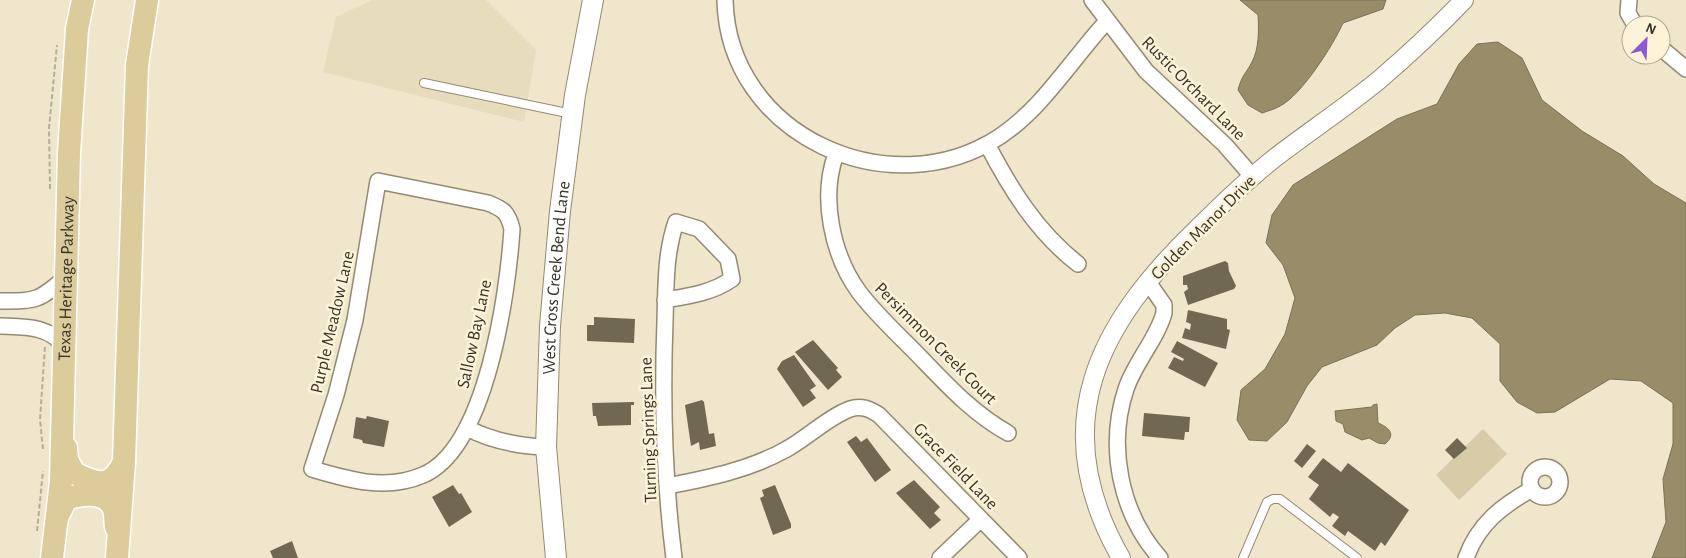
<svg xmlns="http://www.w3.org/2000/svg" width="1686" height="558" font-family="'Alegreya Sans',sans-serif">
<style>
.built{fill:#e7dcbb}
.green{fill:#d7cba8}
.water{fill:#988c69;stroke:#7b7256}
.building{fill:#706851}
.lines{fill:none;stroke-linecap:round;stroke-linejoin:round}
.service-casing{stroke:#938a73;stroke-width:10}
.minor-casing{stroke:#938a73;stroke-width:18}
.tertiary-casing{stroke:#938a73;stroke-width:20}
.secondary-casing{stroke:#938a73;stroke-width:22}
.primary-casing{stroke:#fff;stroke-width:25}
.path{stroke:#b6ae99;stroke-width:2;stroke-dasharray:5 2.5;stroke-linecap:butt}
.service{stroke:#fff;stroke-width:8}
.minor{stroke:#fff;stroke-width:15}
.tertiary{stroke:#fff;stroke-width:18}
.secondary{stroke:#fff;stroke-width:20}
.primary{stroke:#dccc9c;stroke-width:22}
.labels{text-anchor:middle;stroke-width:5;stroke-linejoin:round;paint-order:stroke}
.street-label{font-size:18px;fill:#37342a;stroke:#fdf3d9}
</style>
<rect width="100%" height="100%" fill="#efe6cc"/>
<path class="built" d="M 372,0 L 486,0 L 536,50 L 524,122 L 323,72 L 336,17 Z"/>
<path class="green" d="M 1483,429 L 1507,454 L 1459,500 L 1436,475 Z"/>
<path class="water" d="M 1240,0 L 1386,0 L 1383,9 L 1343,23 C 1334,44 1301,96 1280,106 C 1275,109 1268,111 1262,113 L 1248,105 L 1238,90 C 1242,75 1245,75 1252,62 C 1259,49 1259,30 1258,15 Z
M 1498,42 L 1522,58 L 1542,100 L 1582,131 L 1623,156 L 1654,184 L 1686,203 L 1686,558 L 1652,558 L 1666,522 L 1663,479 L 1673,444 L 1673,403 L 1641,381 L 1610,379 L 1555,412 L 1537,413 L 1517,402 L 1500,381 L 1500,344 L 1472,318 L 1445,313 L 1415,315 L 1395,328 L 1377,345 L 1322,367 L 1307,386 L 1287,422 L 1267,441 L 1249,440 L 1237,420 L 1241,390 L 1265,369 L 1285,334 L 1295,298 L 1283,265 L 1266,243 L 1272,215 L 1293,185 L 1397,119 L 1437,104 L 1459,64 L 1477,44 Z
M 1377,404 L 1378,423 C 1388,427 1397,434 1385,444 L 1378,443 L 1369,438 L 1362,440 L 1345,432 L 1343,424 L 1336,421 L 1335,411 L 1372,407 L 1373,405 Z"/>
<path class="building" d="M 1225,261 L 1228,263 L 1229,271 L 1236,286 L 1234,289 L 1188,305 L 1184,292 L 1188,289 L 1187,285 L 1183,285 L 1183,276 Z
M 1188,310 L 1227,319 L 1227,329 L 1230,330 L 1226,349 L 1182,338 L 1185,328 L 1190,330 L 1191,324 L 1186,322 Z
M 594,317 L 635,319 L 634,343 L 587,341 L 587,325 L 594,325 Z
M 813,340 L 838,368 L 836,370 L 842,377 L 828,390 L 795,352 Z
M 1177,341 L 1218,363 L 1205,387 L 1168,368 L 1174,357 L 1183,361 L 1184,359 L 1171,352 Z
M 794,355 L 816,386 L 810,390 L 816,398 L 803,407 L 777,369 L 782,361 Z
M 702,400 L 704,402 L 709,434 L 714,433 L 716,446 L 700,450 L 699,442 L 691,446 L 685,405 Z
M 634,402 L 634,405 L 631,405 L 631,425 L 598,426 L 596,416 L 593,416 L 592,403 Z
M 1144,413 L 1190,417 L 1189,432 L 1185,432 L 1184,440 L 1142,436 Z
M 367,416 L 389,421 L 384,447 L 363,443 L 362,440 L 353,438 L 356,417 L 366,419 Z
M 856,436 L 861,442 L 867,438 L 891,470 L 875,482 L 847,442 Z
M 1457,438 L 1467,448 L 1454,459 L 1445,450 Z
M 1307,444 L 1316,451 L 1302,468 L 1294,461 Z
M 1323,458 L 1341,472 L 1348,463 L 1409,510 L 1385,546 L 1381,542 L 1375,551 L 1348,531 L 1345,536 L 1332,526 L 1339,517 L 1333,513 L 1330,517 L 1309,499 L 1319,485 L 1308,477 Z
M 914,480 L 940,507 L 934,513 L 941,520 L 930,529 L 896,493 Z
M 453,485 L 459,494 L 461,493 L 472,512 L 449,527 L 432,497 Z
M 775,485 L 791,524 L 791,528 L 773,535 L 760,498 L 764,496 L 762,490 Z
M 292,541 L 298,558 L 273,558 L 270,551 Z"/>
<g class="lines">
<defs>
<path id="service" d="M 424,83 L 572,114
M 1243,558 L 1267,502 L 1273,499 L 1280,499 L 1357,558"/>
<path id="minor" d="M 725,0 C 728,136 890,208 999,137 C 1042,109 1072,59 1107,21
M 1092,0 L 1146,71 L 1225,145 L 1252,176
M 1629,0 L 1628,13 L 1635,25
M 1661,48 L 1686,69
M 987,144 C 1011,190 1037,232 1078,264
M 836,154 C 820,197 832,255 859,292 C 877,316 901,337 922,359 C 949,387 974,414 1008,433
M 378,181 L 488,203 C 503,209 508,212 512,229 C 508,291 487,448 423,475 C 386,491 349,480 312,469 L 336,395 L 355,320 Z
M 1148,282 L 1164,305 L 1164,313 C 1157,339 1135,362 1126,389 C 1107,446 1120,513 1160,558
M 665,300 C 689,296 712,293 732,279 L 728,259 L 699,229 L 676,222 C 665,254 666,288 665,321 C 662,400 664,479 674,558
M 0,301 C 37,301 39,301 67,276
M 0,326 C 24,327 50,325 65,348
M 467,428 C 492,441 518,446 546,447
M1530 482a15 15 0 1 1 30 0a15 15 0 1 1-30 0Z
M 668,486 C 708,478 749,470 785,450 C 806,439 828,417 850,409 C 861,405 870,409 879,415 L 1019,558
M 940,558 L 981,519
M 1466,558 C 1478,524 1502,506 1532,489"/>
<path id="tertiary" d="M 1121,558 C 1045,425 1097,325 1198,228 C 1223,203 1248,179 1276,157 C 1310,131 1346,107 1379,80 C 1408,55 1437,28 1464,0"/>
<g id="secondary">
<path id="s1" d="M 556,558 L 546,447 L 550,326 L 560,211 L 575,95 L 593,0"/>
</g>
<g id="primary">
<path d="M 66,448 L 67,460 L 74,473 C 98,485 111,489 124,462"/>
<path d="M 57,518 L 66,499 C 80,494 105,490 113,507 C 116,512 115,521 116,527"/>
<path id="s2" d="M 52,558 L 61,481 L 69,153 L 77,29 L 83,0"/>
<path d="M 117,558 L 124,462 L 137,65 L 147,0"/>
</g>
</defs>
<use href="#service" class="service-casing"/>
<use href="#minor" class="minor-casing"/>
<use href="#tertiary" class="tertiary-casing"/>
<use href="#secondary" class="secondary-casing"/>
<use href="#primary" class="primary-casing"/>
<path class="path" d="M 50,189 L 49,128 L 57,45
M 43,449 L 40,420 L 45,346
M 37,531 L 43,471"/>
<use href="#service" class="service"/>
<use href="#minor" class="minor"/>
<use href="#tertiary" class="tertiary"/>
<use href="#secondary" class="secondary"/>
<use href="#primary" class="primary"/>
</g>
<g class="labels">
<g class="street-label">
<text transform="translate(1194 88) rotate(45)" y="6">Rustic Orchard Lane</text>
<text transform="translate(1203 227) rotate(-45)" y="6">Golden Manor Drive</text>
<text dy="6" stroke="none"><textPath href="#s1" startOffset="281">West Cross Creek Bend Lane</textPath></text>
<text dy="6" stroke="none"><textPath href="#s2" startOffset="280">Texas Heritage Parkway</textPath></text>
<text transform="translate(332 322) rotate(-77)" y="6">Purple Meadow Lane</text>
<text transform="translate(474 334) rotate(-78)" y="6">Sallow Bay Lane</text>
<text transform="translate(936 343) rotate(45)" y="6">Persimmon Creek Court</text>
<text transform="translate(648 430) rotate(-92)" y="6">Turning Springs Lane</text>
<text transform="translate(956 466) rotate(46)" y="6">Grace Field Lane</text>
</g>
</g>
<g transform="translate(1646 40) rotate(24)"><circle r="24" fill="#fdf3d9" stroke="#aea793"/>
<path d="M0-4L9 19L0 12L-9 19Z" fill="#8d59d1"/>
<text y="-8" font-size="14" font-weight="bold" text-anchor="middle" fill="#37342a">N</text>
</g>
</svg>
